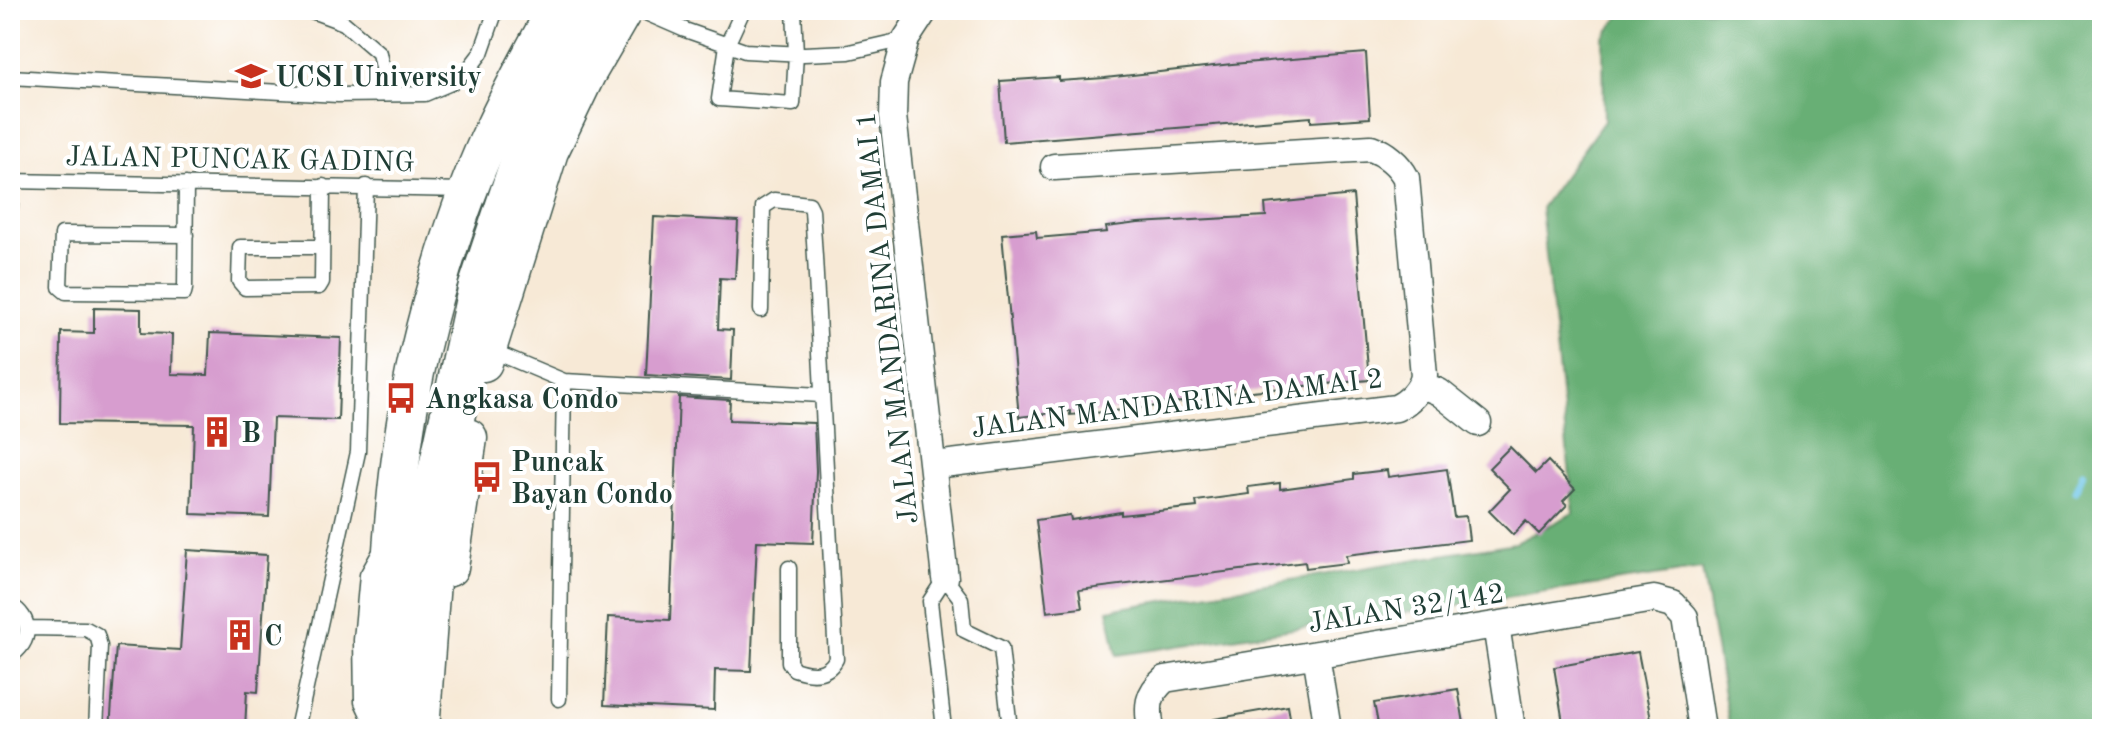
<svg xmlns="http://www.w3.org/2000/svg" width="2112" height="739" font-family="'Old Standard TT',serif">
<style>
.forest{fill:#68af74;stroke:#447654;stroke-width:2}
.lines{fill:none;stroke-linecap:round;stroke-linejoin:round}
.stream{stroke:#69c4e7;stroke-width:7}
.building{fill:#d79dcf}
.lane-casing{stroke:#3f574c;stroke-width:17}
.street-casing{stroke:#3f574c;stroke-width:29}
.secondary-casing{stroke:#3f574c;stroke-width:41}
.highway-casing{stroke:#3f574c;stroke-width:47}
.lane{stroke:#fff;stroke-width:14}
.street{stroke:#fff;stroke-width:26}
.secondary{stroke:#fff;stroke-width:38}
.highway{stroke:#fff;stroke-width:44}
.labels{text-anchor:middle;stroke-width:8;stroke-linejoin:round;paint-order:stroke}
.poi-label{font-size:28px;font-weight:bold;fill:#1f3d34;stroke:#fff;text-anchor:start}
.street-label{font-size:28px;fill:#1f3d34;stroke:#fff}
</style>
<rect width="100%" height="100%" fill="#fff"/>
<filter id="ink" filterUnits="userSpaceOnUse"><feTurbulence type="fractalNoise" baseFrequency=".0125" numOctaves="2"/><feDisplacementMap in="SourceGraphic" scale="16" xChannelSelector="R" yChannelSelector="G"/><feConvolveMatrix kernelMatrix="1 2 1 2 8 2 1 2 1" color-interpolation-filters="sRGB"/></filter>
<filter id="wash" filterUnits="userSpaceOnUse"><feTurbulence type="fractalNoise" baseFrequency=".006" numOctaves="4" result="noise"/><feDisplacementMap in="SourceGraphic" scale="32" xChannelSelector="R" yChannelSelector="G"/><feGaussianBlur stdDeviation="1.8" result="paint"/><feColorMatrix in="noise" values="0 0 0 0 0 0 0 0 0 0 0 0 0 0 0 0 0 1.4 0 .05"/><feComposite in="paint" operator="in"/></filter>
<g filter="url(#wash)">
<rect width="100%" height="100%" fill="#f7e9d6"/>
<path class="forest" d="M 1624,10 L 2102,10 L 2102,729 L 1730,729 L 1702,569 L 1117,655 L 1108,610 L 1515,543 L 1574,513 L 1541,208 L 1604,121 L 1603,38 Z"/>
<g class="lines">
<path class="stream" d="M 2075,492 L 2083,473"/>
</g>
<g id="blocks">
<path class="building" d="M 1366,53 L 1370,118 L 1311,122 L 1311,117 L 1004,142 L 1000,81 L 1059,77 L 1059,81 L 1105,78 L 1232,64 Z
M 1353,195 L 1369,380 L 1209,395 L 1210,400 L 1157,404 L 1158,406 L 1105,412 L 1070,415 L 1070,411 L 1019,417 L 1002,234 L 1036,231 L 1037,238 L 1107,232 L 1106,227 L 1138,223 L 1266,216 L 1265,204 Z
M 654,217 L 738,221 L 735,279 L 720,278 L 718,329 L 733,330 L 731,380 L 646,375 Z
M 94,308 L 141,309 L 141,333 L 172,334 L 171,374 L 208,375 L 210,333 L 341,338 L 338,420 L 273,418 L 269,517 L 191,514 L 194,425 L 60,423 L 61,332 L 94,333 Z
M 679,397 L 730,400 L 729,420 L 814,423 L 816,471 L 813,543 L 757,541 L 751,671 L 715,670 L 714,710 L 604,705 L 608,617 L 670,620 Z
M 1510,447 L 1536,473 L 1548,461 L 1575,489 L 1563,501 L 1567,505 L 1539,534 L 1526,521 L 1513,535 L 1489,511 L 1510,489 L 1489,468 Z
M 1447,469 L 1454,517 L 1466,516 L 1469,540 L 1346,555 L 1347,563 L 1306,568 L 1305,562 L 1079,590 L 1082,608 L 1047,612 L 1036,520 L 1070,515 L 1071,520 L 1121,512 L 1121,515 L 1197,507 L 1196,501 L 1249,494 L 1248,487 L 1280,483 L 1280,489 L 1354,479 L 1354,474 L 1387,470 L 1388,477 Z
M 187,550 L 267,555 L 258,692 L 247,691 L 245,729 L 110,729 L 116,646 L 180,650 Z
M 1638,652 L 1653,729 L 1564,729 L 1554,667 Z
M 1458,689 L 1465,729 L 1379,729 L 1374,703 Z
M 1288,706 L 1292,729 L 1215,729 L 1214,719 Z"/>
</g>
</g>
<g filter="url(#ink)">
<use href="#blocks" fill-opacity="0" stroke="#3f574c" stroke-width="2"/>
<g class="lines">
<defs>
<path id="lane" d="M 309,10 L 344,23 L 379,53 L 387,93
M 639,10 L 685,30 L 745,51 L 804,54 L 849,52 L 906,39
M 743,10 L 727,45 L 719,99 L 793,104 L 796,54 L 794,10
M 10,77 L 338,95 L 425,94 L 451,83 L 468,70 L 481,53 L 496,10
M 10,181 L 465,190
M 10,220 L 12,181
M 186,235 L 62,234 L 60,287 L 66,292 L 184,293 L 185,289 L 186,184
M 322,247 L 240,247 L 239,281 L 245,288 L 319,287 L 322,282 L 323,186
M 761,310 L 763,207 L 774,200 L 809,204 L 812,210 L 815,257 L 836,659 C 827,676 811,675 794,669 L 789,662 L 789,568
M 488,349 L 564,381 L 821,395
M 10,605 C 33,617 32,643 10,656
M 28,628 L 86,629 L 97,635 L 100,646 L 96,729
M 559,699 L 564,381
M 371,721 L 362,702 L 361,640 L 367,575 L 380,552
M 297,729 L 358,452 L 366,186
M 944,729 L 930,601 L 945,578 L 961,599 L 964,630 L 1001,648 L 1010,729"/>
<path id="street" d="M 925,10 L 906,39 L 894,82 L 893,116 L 945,578
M 1422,385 L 1439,392 L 1478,423
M 935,465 L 1396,408 C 1409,402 1421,390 1424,375 L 1406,178 C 1399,164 1385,153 1371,148 L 1054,167
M 1496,625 L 1512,729
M 1316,654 L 1328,729
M 1151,729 C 1147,707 1147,694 1165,679 L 1654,599 L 1673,604 L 1685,617 L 1702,729"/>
<path id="secondary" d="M 483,362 L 549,151 L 586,74 L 623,10
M 449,567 L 468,438
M 382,729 C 389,604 391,477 419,354 C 436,281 462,196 494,129 C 513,88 535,49 556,10"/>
<path id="highway" d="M 417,729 L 434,500 L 480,290 L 537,119 L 592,10"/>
</defs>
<use href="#lane" class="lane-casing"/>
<use href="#street" class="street-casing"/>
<use href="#secondary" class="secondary-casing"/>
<use href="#highway" class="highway-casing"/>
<use href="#lane" class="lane"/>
<use href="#street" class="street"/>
<use href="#secondary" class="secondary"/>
<use href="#highway" class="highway"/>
</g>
</g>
<defs>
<symbol id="university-bare" viewBox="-9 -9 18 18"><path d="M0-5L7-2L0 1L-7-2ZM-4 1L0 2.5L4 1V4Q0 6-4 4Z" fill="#c8321e" stroke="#fff" stroke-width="2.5" paint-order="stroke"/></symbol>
<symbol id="bus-bare" viewBox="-9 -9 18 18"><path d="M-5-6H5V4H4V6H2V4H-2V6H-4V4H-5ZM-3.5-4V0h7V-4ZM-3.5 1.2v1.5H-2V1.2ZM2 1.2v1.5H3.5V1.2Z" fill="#c8321e" stroke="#fff" stroke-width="2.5" paint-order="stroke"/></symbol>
<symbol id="building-bare" viewBox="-9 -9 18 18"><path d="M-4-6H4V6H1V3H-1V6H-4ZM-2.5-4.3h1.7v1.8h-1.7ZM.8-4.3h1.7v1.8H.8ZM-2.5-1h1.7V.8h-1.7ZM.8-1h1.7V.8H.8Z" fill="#c8321e" stroke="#fff" stroke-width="2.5" paint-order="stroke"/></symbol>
</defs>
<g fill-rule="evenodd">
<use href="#university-bare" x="229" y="54" width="44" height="44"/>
<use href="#bus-bare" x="379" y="376" width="44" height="44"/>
<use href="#building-bare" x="195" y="410" width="44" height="44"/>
<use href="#bus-bare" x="465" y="455" width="44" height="44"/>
<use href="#building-bare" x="218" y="613" width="44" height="44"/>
</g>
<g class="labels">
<g class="poi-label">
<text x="275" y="86">UCSI University</text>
<text x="425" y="408">Angkasa Condo</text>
<text x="241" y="442">B</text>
<text x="511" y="471">Puncak<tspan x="511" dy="32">Bayan Condo</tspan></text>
<text x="264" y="645">C</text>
</g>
<g class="street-label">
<text transform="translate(240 158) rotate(1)" y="10">JALAN PUNCAK GADING</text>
<text transform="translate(886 318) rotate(-96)" y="10">JALAN MANDARINA DAMAI 1</text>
<text transform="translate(1177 402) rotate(-7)" y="10">JALAN MANDARINA DAMAI 2</text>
<text transform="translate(1406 607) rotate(-9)" y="10">JALAN 32/142</text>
</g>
</g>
<rect width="2112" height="739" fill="none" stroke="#fff" stroke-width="40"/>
</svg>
